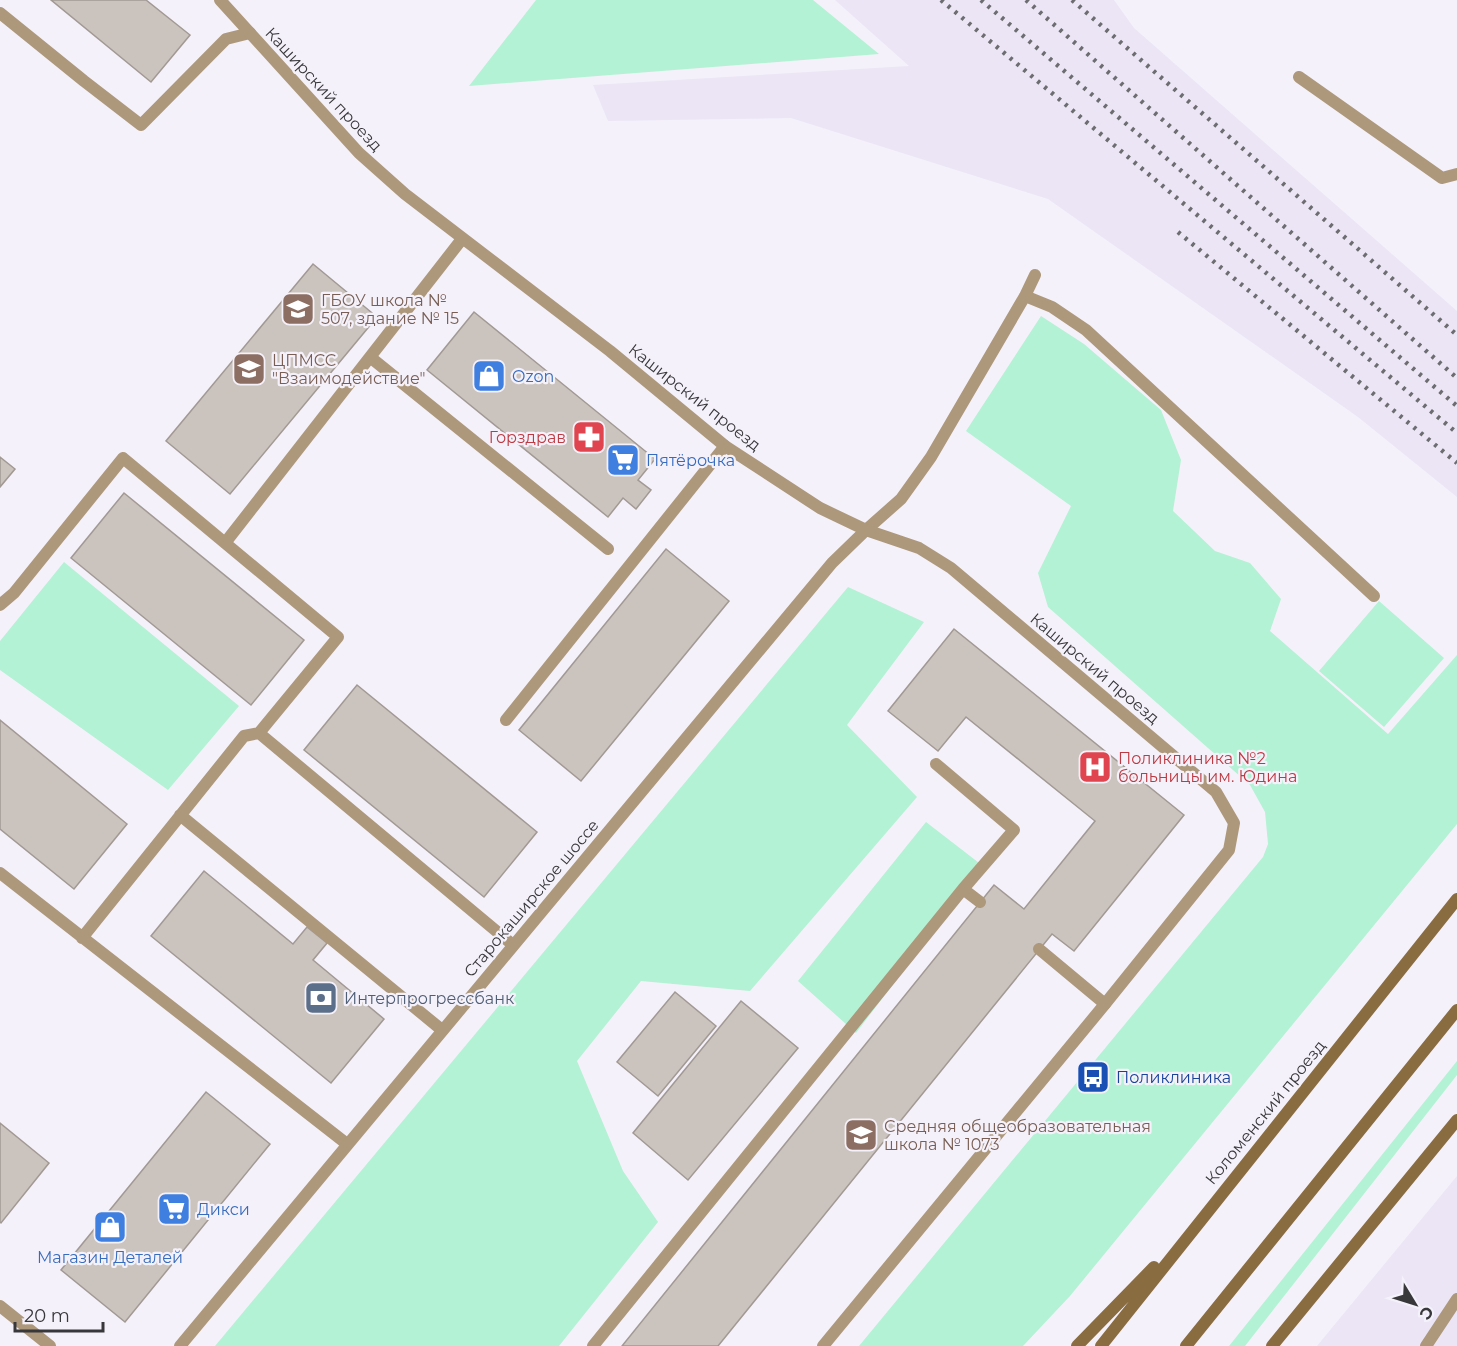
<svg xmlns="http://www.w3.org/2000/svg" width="1457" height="1346" font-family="Montserrat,sans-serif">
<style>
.built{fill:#ebe5f5}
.green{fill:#b3f2d4}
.building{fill:#cbc3bd;stroke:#a19994;stroke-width:1.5}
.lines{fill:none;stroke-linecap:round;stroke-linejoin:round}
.lane{stroke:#ad987b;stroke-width:12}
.street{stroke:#ad987b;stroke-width:12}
.secondary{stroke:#8a6c41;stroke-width:12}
.rail{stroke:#6d6c70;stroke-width:4.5;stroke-dasharray:3 6;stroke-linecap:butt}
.labels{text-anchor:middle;stroke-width:4.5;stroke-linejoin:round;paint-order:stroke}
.street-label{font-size:16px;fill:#38373a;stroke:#f5f1fa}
.education-label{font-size:16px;fill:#785e54;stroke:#f5f1fa;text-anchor:start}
.shop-label{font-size:16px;fill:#366cbe;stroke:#f5f1fa;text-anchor:start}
.health-label{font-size:16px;fill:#be3a42;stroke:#f5f1fa;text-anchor:end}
.service-label{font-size:16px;fill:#4e5e75;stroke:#f5f1fa;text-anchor:start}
.transit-label{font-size:16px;fill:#164399;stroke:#f5f1fa;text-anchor:start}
</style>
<rect width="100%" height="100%" fill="#f5f1fa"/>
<path class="built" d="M 835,0 L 1114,0 L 1134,28 L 1457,311 L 1457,497 L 1358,417 L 1048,199 L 791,118 L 608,121 L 593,85 L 909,66 Z
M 1457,1176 L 1457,1346 L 1317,1346 Z"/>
<path class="green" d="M 536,0 L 813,0 L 879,54 L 469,86 Z
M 1041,316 L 1084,344 L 1161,410 L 1181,460 L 1173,511 L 1215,551 L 1250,563 L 1281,599 L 1270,631 L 1388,734 L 1457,655 L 1457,824 L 1070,1296 L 1023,1346 L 859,1346 L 1263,857 L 1268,844 L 1265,812 L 1250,785 L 1048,607 L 1038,573 L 1071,506 L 966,431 Z
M 64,562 L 239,706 L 168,790 L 0,670 L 0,641 Z
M 848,587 L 924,622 L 847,725 L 917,797 L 750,991 L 641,981 L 577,1061 L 623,1171 L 658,1222 L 559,1346 L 215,1346 Z
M 1379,601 L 1444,658 L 1384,727 L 1319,671 Z
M 926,822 L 983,866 L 856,1033 L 798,981 Z
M 1457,1061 L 1457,1075 L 1245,1346 L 1229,1346 Z"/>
<path class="building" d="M 51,0 L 146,0 L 190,35 L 151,82 Z
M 313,264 L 377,317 L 230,494 L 166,441 Z
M 474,312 L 655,459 L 638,480 L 651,490 L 636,509 L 623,498 L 608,517 L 427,370 Z
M 0,457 L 15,469 L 0,487 Z
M 124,493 L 304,640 L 251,705 L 71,558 Z
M 666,549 L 729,601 L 581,781 L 519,730 Z
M 954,629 L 1184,815 L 1074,951 L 1052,934 L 718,1346 L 622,1346 L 994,885 L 1024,909 L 1095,821 L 966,717 L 938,751 L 888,711 Z
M 357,685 L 537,832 L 484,897 L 304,750 Z
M 0,720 L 127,824 L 74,889 L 0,829 Z
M 204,871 L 293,944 L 307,927 L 327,943 L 313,960 L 384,1019 L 331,1083 L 151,936 Z
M 675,992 L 716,1026 L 658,1096 L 617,1062 Z
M 741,1001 L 798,1048 L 688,1180 L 633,1133 Z
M 206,1092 L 270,1144 L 125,1322 L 61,1270 Z
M 0,1123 L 49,1163 L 1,1223 L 0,1222 Z"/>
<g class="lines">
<path class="lane" d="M 0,13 L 84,81 L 141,125 L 226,39 L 250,33
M 1299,77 L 1442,178 L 1457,174
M 1025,296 L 1052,307 L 1086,330 L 1374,596
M 370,357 L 608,549
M 866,530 L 901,499 L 931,457 L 1025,296 L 1035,275
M 225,543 L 462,239
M 0,605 L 14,593 L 123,458 L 338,637 L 259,733 L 513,945
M 506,720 L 725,446
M 936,764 L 1014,830 L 963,889
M 180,815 L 442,1030
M 0,873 L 347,1144
M 82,938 L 244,736 L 259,733
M 1039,949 L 1105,1004
M 593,1346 L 963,889 L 980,902
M 1426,1346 L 1457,1299"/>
<path class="street" d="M 220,0 L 359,153 L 405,194 L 610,351 L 725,446 L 820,508 L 866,530 L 919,548 L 951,568 L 1216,792 L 1234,823 L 1229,850 L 1105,1004 L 823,1346
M 0,1306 L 50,1346
M 180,1346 L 832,563 L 866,530"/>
<path class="secondary" d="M 1077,1346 L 1154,1267
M 1101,1346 L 1457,899
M 1186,1346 L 1457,1010
M 1272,1346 L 1457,1120"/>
<path class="rail" d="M 941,0 L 1457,433
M 981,0 L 1457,406
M 1026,0 L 1457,378
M 1072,0 L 1457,335
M 1178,232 L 1457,463"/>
</g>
<defs>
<symbol id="school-square" viewBox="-11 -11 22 22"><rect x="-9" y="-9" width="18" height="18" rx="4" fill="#8d6e63" stroke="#f5f1fa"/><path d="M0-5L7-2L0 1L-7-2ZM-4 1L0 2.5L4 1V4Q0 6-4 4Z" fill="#fff"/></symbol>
<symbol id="shop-square" viewBox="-11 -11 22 22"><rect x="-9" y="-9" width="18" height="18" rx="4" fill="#3f7fe0" stroke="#f5f1fa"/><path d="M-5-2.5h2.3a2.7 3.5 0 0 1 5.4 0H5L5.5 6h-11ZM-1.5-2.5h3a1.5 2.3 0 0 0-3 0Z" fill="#fff"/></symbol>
<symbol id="pharmacy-square" viewBox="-11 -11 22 22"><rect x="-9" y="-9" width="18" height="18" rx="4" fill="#e0444e" stroke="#f5f1fa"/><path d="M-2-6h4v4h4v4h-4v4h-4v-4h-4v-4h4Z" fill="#fff"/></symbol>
<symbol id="supermarket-square" viewBox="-11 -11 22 22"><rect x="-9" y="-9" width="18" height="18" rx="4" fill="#3f7fe0" stroke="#f5f1fa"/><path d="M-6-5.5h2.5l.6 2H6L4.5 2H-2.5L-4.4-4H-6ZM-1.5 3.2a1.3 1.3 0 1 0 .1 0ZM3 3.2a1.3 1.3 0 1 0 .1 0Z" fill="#fff"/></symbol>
<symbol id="hospital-square" viewBox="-11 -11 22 22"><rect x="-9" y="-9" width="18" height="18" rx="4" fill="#e0444e" stroke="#f5f1fa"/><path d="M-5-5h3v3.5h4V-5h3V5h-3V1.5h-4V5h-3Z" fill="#fff"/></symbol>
<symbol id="bank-square" viewBox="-11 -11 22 22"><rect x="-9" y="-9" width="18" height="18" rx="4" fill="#5c6f8a" stroke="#f5f1fa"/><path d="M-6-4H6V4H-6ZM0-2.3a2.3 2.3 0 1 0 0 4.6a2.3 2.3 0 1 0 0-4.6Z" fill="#fff"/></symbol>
<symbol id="bus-square" viewBox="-11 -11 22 22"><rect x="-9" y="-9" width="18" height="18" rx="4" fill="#1a4fb4" stroke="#f5f1fa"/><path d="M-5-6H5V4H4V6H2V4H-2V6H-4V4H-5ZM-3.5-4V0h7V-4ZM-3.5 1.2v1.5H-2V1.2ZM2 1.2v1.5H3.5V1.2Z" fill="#fff"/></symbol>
</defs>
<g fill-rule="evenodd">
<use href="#school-square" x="279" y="290" width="38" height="38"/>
<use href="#school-square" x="230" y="350" width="38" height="38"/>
<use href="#shop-square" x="470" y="357" width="38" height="38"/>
<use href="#pharmacy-square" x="570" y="418" width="38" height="38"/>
<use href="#supermarket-square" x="604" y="441" width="38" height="38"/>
<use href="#hospital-square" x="1076" y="748" width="38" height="38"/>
<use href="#bank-square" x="302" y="979" width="38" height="38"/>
<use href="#bus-square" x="1074" y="1058" width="38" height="38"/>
<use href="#school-square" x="842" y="1116" width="38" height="38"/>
<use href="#supermarket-square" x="155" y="1190" width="38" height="38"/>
<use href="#shop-square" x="91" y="1208" width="38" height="38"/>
</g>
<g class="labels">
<g class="street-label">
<text transform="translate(324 89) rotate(47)" y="6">Каширский проезд</text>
<text transform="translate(695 397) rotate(38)" y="6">Каширский проезд</text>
<text transform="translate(1095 668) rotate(40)" y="6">Каширский проезд</text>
<text transform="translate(531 898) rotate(-50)" y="6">Старокаширское шоссе</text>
<text transform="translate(1265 1112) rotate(-51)" y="6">Коломенский проезд</text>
</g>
<g class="education-label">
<text x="321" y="306">ГБОУ школа №<tspan x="321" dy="18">507, здание № 15</tspan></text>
<text x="272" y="366">ЦПМСС<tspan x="272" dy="18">"Взаимодействие"</tspan></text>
<text x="884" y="1132">Средняя общеобразовательная<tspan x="884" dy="18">школа № 1073</tspan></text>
</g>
<g class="shop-label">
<text x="512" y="382">Ozon</text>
<text x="646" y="466">Пятёрочка</text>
<text x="197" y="1215">Дикси</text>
<text x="110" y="1263" text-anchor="middle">Магазин Деталей</text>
</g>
<g class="health-label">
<text x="566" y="443">Горздрав</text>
<text x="1118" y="764" text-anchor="start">Поликлиника №2<tspan x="1118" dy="18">больницы им. Юдина</tspan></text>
</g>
<g class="service-label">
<text x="344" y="1004">Интерпрогрессбанк</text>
</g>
<g class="transit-label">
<text x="1116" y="1083">Поликлиника</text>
</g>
</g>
<g transform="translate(1415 1304) rotate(128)" stroke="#f5f1fa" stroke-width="4.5" paint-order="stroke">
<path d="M0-4.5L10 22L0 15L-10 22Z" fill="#38373a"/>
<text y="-9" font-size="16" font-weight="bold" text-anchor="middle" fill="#38373a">С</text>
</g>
<path d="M15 1322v9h88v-9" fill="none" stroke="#38373a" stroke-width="3"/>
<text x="24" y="1322" font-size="18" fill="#38373a" stroke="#f5f1fa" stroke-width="4.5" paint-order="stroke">20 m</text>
</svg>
